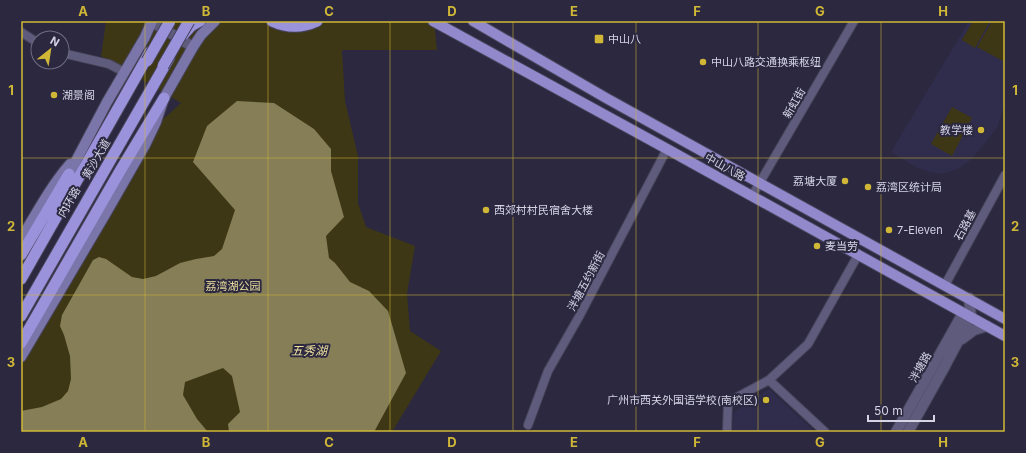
<svg xmlns="http://www.w3.org/2000/svg" width="1026" height="453" font-family="Inter,'Noto Sans SC',sans-serif">
<style>
.built{fill:#302c4b}
.green{fill:#3e3715}
.water{fill:#857e57}
.lines{fill:none;stroke-linecap:round;stroke-linejoin:round}
.minor-casing{stroke:#46445a;stroke-width:10}
.tertiary-casing{stroke:#46445a;stroke-width:12}
.secondary-casing{stroke:#46445a;stroke-width:12}
.primary-casing{stroke:#46445a;stroke-width:12}
.trunk-casing{stroke:#46445a;stroke-width:13}
.minor{stroke:#5f5b7c;stroke-width:8}
.tertiary{stroke:#5f5b7c;stroke-width:10}
.secondary{stroke:#7b76a9;stroke-width:10}
.primary{stroke:#9189cc;stroke-width:10}
.trunk{stroke:#9b92dc;stroke-width:11}
.trunk-bridge-casing{stroke:#46445a;stroke-width:13;stroke-linecap:butt}
.trunk-bridge{stroke:#9b92dc;stroke-width:11}
.grid{fill:none;stroke:#d0b836;stroke-width:1;stroke-opacity:0.55}
.poi-dot{fill:#d0b836;stroke:#2b2840;stroke-width:1.5}
.labels{text-anchor:middle;stroke-width:4;stroke-linejoin:round;paint-order:stroke}
.poi-label{font-size:11px;fill:#d5d4e5;stroke:#2b2840;text-anchor:start}
.street-label{font-size:11px;fill:#d5d4e5;stroke:#2b2840}
.park-label{font-size:11px;fill:#eadd9b;stroke:#2b2840}
.water-label{font-size:12px;font-style:italic;fill:#ede09e;stroke:#2b2840}
.neatline{fill:none;stroke:#d0b836;stroke-width:1.5}
.grid-label{font-size:13px;text-anchor:middle;font-weight:bold;fill:#d0b836}
</style>
<rect width="100%" height="100%" fill="#2b2840"/>
<path class="built" d="M 969,21 L 1005,21 L 1005,102 L 997,128 L 971,160 L 958,169 L 942,174 L 929,172 L 916,167 L 891,152 Z
M 769,389 L 815,432 L 732,432 L 734,412 Z"/>
<path class="green" d="M 106,21 L 434,21 L 437,50 L 342,50 L 345,101 L 358,156 L 358,203 L 366,227 L 415,246 L 407,294 L 410,331 L 441,351 L 392,432 L 21,432 L 21,366 L 159,123 L 181,103 L 101,56 Z
M 973,21 L 990,21 L 975,48 L 962,40 Z
M 992,21 L 1005,21 L 1005,62 L 977,47 Z
M 952,107 L 972,118 L 952,156 L 931,144 Z"/>
<path class="water" d="M 237,101 L 274,103 L 314,129 L 331,149 L 331,171 L 344,217 L 326,236 L 329,258 L 335,263 L 350,282 L 369,291 L 388,311 L 406,373 L 374,432 L 229,432 L 228,424 L 240,412 L 232,376 L 223,368 L 185,382 L 183,395 L 197,419 L 208,432 L 21,432 L 21,411 L 42,407 L 61,399 L 68,391 L 71,379 L 70,356 L 64,335 L 60,326 L 62,315 L 93,260 L 99,257 L 106,259 L 132,277 L 143,279 L 156,276 L 180,263 L 196,259 L 214,256 L 222,249 L 235,210 L 193,162 L 207,126 Z"/>
<g class="lines">
<defs>
<path id="minor" d="M 21,32 L 38,43
M 62,53 L 109,64 L 124,72
M 752,196 L 854,21
M 945,285 L 1005,175
M 769,380 L 825,432
M 528,425 L 548,371 L 580,315 L 667,149
M 727,432 L 728,402 L 769,380 L 808,344 L 858,255"/>
<path id="tertiary" d="M 152,22 L 193,47
M 962,339 L 974,330 L 987,326
M 896,432 L 949,338 L 963,313
M 908,432 L 945,366 L 971,317 L 969,298"/>
<path id="secondary" d="M 70,181 L 69,174 L 107,102 L 145,37 L 152,21
M 21,239 C 36,214 50,187 70,164
M 21,357 L 106,213 L 145,145 L 156,122 L 164,98 L 193,47 L 201,35 L 215,21"/>
<path id="primary" d="M 433,21 L 667,149 L 1005,336
M 473,21 L 606,98 L 1005,319"/>
<path id="trunk" d="M 272,21 C 287,28 302,28 317,21
M 183,35 L 191,26 L 200,21
M 21,255 L 69,174
M 21,279 L 150,52
M 21,316 L 169,58
M 21,343 L 120,171 L 164,98"/>
</defs>
<use href="#minor" class="minor-casing"/>
<use href="#tertiary" class="tertiary-casing"/>
<use href="#secondary" class="secondary-casing"/>
<use href="#primary" class="primary-casing"/>
<use href="#trunk" class="trunk-casing"/>
<use href="#minor" class="minor"/>
<use href="#tertiary" class="tertiary"/>
<use href="#secondary" class="secondary"/>
<use href="#primary" class="primary"/>
<use href="#trunk" class="trunk"/>
<defs>
<path id="trunk-bridge" d="M 147,61 L 170,21
M 163,66 L 189,21"/>
</defs>
<use href="#trunk-bridge" class="trunk-bridge-casing"/>
<use href="#trunk-bridge" class="trunk-bridge"/>
</g>
<path class="grid" d="M 145,21 L 145,432M 268,21 L 268,432M 390,21 L 390,432M 513,21 L 513,432M 636,21 L 636,432M 758,21 L 758,432M 881,21 L 881,432M 21,158 L 1005,158M 21,295 L 1005,295"/>
<g class="poi-dot">
<rect x="594" y="34" width="10" height="10" rx="2"/>
<circle cx="703" cy="62" r="4"/>
<circle cx="54" cy="95" r="4"/>
<circle cx="981" cy="130" r="4"/>
<circle cx="845" cy="181" r="4"/>
<circle cx="868" cy="187" r="4"/>
<circle cx="486" cy="210" r="4"/>
<circle cx="889" cy="230" r="4"/>
<circle cx="817" cy="246" r="4"/>
<circle cx="766" cy="400" r="4"/>
</g>
<g class="labels">
<g class="poi-label">
<text x="608" y="43">中山八</text>
<text x="711" y="66">中山八路交通换乘枢纽</text>
<text x="62" y="99">湖景阁</text>
<text x="973" y="134" text-anchor="end">教学楼</text>
<text x="837" y="185" text-anchor="end">荔塘大厦</text>
<text x="876" y="191">荔湾区统计局</text>
<text x="494" y="214">西郊村村民宿舍大楼</text>
<text x="897" y="234">7-Eleven</text>
<text x="825" y="250">麦当劳</text>
<text x="758" y="404" text-anchor="end">广州市西关外国语学校(南校区)</text>
</g>
<g class="street-label">
<text transform="translate(794 103) rotate(-60)" y="4">新虹街</text>
<text transform="translate(96 159) rotate(-60)" y="4">黄沙大道</text>
<text transform="translate(725 167) rotate(29)" y="4">中山八路</text>
<text transform="translate(69 202) rotate(-60)" y="4">内环路</text>
<text transform="translate(965 225) rotate(-62)" y="4">石路基</text>
<text transform="translate(586 281) rotate(-62)" y="4">泮塘五约新街</text>
<text transform="translate(920 367) rotate(-61)" y="4">泮塘路</text>
</g>
<g class="park-label">
<text x="233" y="290">荔湾湖公园</text>
</g>
<g class="water-label">
<text x="309" y="355">五秀湖</text>
</g>
</g>
<rect width="1026" height="453" fill="none" stroke="#2b2840" stroke-width="44"/>
<g transform="translate(50 50) rotate(30)"><circle r="19" fill="#2b2840" stroke="#6f6d82"/>
<path d="M0-3L7 15L0 10L-7 15Z" fill="#d0b836"/>
<text y="-6" font-size="11" font-weight="bold" text-anchor="middle" fill="#d5d4e5">N</text>
</g>
<path d="M868 415v6h66v-6" fill="none" stroke="#d5d4e5" stroke-width="2"/>
<text x="874" y="415" font-size="12" fill="#d5d4e5" stroke="#2b2840" stroke-width="3" paint-order="stroke">50 m</text>
<rect x="22" y="22" width="982" height="409" class="neatline"/>
<g class="grid-label">
<text x="83" y="16">A</text>
<text x="206" y="16">B</text>
<text x="329" y="16">C</text>
<text x="452" y="16">D</text>
<text x="574" y="16">E</text>
<text x="697" y="16">F</text>
<text x="820" y="16">G</text>
<text x="943" y="16">H</text>
<text x="11" y="95">1</text>
<text x="1015" y="95">1</text>
<text x="11" y="231">2</text>
<text x="1015" y="231">2</text>
<text x="11" y="367">3</text>
<text x="1015" y="367">3</text>
<text x="83" y="447">A</text>
<text x="206" y="447">B</text>
<text x="329" y="447">C</text>
<text x="452" y="447">D</text>
<text x="574" y="447">E</text>
<text x="697" y="447">F</text>
<text x="820" y="447">G</text>
<text x="943" y="447">H</text>
</g>
</svg>
